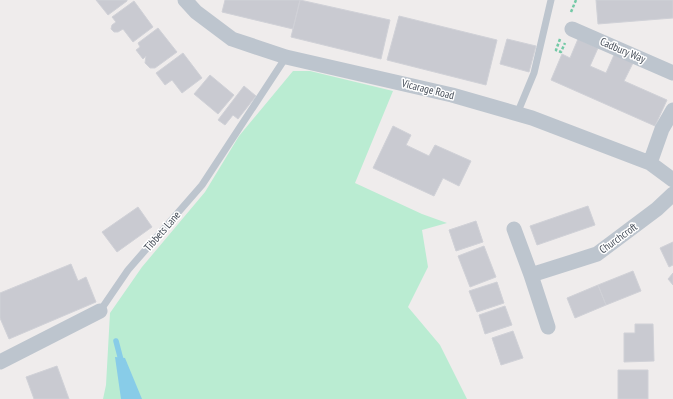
<svg xmlns="http://www.w3.org/2000/svg" width="673" height="399" font-family="'PT Sans Narrow',sans-serif">
<style>
.green{fill:#baecd2}
.water{fill:#88cce8}
.lines{fill:none;stroke-linecap:round;stroke-linejoin:round}
.stream{stroke:#88cce8;stroke-width:5.5}
.building{fill:#c9cad1;stroke:#d0d1d7}
.path{stroke:#73c9a6;stroke-width:2.5;stroke-dasharray:3 2;stroke-linecap:butt}
.lane{stroke:#bdc5ce;stroke-width:7}
.street{stroke:#bdc5ce;stroke-width:15}
.labels{text-anchor:middle;stroke-width:3;stroke-linejoin:round;paint-order:stroke}
.street-label{font-size:11px;fill:#454d58;stroke:#fff}
</style>
<rect width="100%" height="100%" fill="#efecec"/>
<path class="green" d="M 293,71 L 310,71 L 393,91 L 355,183 L 422,214 L 447,223 L 422,230 L 428,267 L 408,307 L 440,345 L 467,399 L 103,399 L 106,385 L 110,313 L 142,267 L 205,192 L 239,136 Z"/>
<path class="water" d="M 115,357 L 125,358 L 142,399 L 121,399 Z"/>
<g class="lines">
<path class="stream" d="M 116,341 L 122,364"/>
</g>
<path class="building" d="M 96,0 L 127,0 L 127,1 L 108,15 Z
M 225,0 L 300,0 L 293,29 L 222,12 Z
M 300,0 L 390,20 L 381,59 L 291,37 Z
M 596,0 L 673,0 L 673,18 L 598,24 Z
M 134,1 L 153,27 L 133,42 L 123,29 L 118,32 L 114,32 L 111,29 L 112,25 L 116,22 L 112,17 Z
M 399,16 L 497,40 L 486,85 L 387,60 Z
M 158,28 L 177,52 L 155,68 L 150,68 L 145,63 L 146,56 L 143,59 L 136,50 L 140,47 L 138,43 Z
M 507,39 L 536,46 L 529,72 L 500,64 Z
M 578,39 L 598,48 L 590,66 L 606,73 L 614,55 L 633,63 L 624,81 L 667,100 L 655,126 L 551,80 L 562,54 L 570,58 Z
M 183,53 L 202,78 L 182,93 L 172,80 L 165,85 L 156,73 Z
M 210,75 L 234,95 L 218,114 L 194,94 Z
M 244,86 L 256,96 L 238,119 L 233,115 L 225,125 L 218,120 Z
M 393,126 L 411,135 L 406,145 L 429,156 L 435,145 L 471,161 L 459,186 L 443,178 L 434,196 L 373,168 Z
M 588,206 L 595,225 L 537,245 L 530,226 Z
M 138,207 L 152,227 L 117,252 L 102,232 Z
M 476,221 L 483,242 L 456,251 L 449,230 Z
M 673,242 L 673,265 L 669,267 L 660,248 Z
M 484,246 L 496,277 L 470,287 L 458,256 Z
M 71,264 L 78,281 L 86,277 L 96,302 L 9,339 L 0,318 L 0,293 Z
M 633,271 L 641,291 L 606,305 L 598,285 Z
M 673,273 L 673,285 L 668,279 Z
M 497,282 L 504,303 L 477,312 L 469,291 Z
M 598,285 L 606,305 L 575,318 L 567,298 Z
M 505,306 L 512,325 L 485,334 L 479,315 Z
M 635,324 L 653,324 L 654,361 L 624,362 L 624,333 L 635,333 Z
M 513,331 L 523,358 L 501,365 L 492,338 Z
M 57,366 L 69,399 L 34,399 L 26,377 Z
M 618,370 L 648,370 L 648,399 L 618,399 Z"/>
<g class="lines">
<path class="path" d="M 571,12 L 576,0
M 560,39 L 556,50 L 561,52 L 565,43"/>
<path class="lane" d="M 517,114 L 534,73 L 551,0
M 100,311 L 128,270 L 202,185 L 286,57"/>
<path class="street" d="M 185,0 L 196,12 L 232,39 L 286,57 L 452,95 L 532,118 L 650,163 L 673,180
M 572,29 L 673,73
M 650,163 L 662,129 L 673,110
M 514,229 L 531,275 L 597,254 L 657,209 L 673,194
M 531,275 L 548,327
M 0,362 L 100,311"/>
</g>
<g class="labels">
<g class="street-label">
<text transform="translate(623 50) rotate(23)" y="4">Cadbury Way</text>
<text transform="translate(428 89) rotate(14)" y="4">Vicarage Road</text>
<text transform="translate(162 231) rotate(-49)" y="4">Tibbets Lane</text>
<text transform="translate(618 238) rotate(-36)" y="4">Churchcroft</text>
</g>
</g>
</svg>
